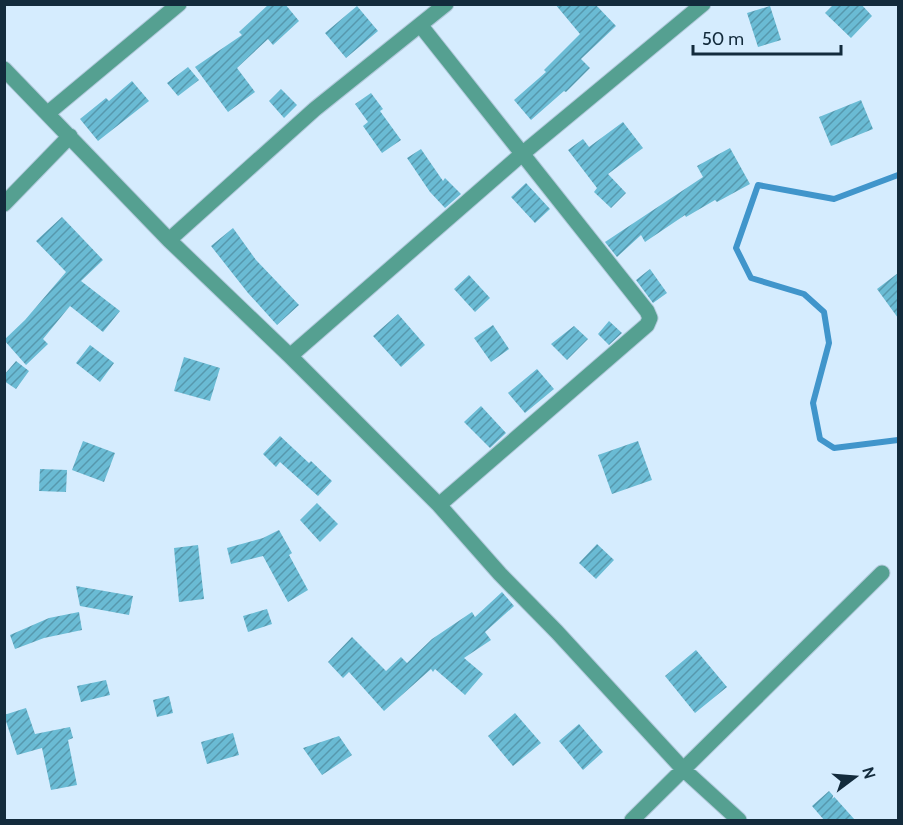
<svg xmlns="http://www.w3.org/2000/svg" width="903" height="825" font-family="Cabin,sans-serif">
<style>
.lines{fill:none;stroke-linecap:round;stroke-linejoin:round}
.stream{stroke:#4095cb;stroke-width:6}
.building{fill:url(#building-hatch)}
.minor-casing{stroke:#b2c9db;stroke-width:17}
.minor{stroke:#55a091;stroke-width:15}
</style>
<defs>
<pattern id="building-hatch" width="6" height="6" patternUnits="userSpaceOnUse" patternTransform="scale(1.5)"><rect width="6" height="6" fill="#6abbd4"/><path d="M-1 1l2-2M0 6l6-6M5 7l2-2" fill="none" stroke="#5698ad"/></pattern>
</defs>
<rect width="100%" height="100%" fill="#d5ecfe"/>
<g class="lines">
<path class="stream" d="M 898,175 L 834,199 L 758,185 L 736,248 L 751,278 L 804,294 L 824,312 L 829,343 L 813,403 L 820,439 L 834,448 L 898,440"/>
</g>
<path class="building" d="M 269,4 L 285,4 L 299,21 L 273,45 L 268,39 L 237,68 L 255,92 L 228,112 L 195,67 L 242,35 L 239,32 Z
M 555,4 L 595,4 L 616,26 L 581,59 L 590,68 L 566,92 L 564,91 L 531,120 L 514,100 L 546,72 L 544,70 L 580,34 Z
M 834,4 L 861,4 L 872,16 L 851,38 L 825,13 Z
M 357,6 L 378,31 L 346,58 L 325,33 Z
M 770,6 L 781,40 L 758,47 L 747,13 Z
M 188,67 L 199,80 L 178,96 L 167,83 Z
M 132,81 L 149,101 L 98,141 L 80,119 L 106,98 L 109,101 Z
M 281,89 L 297,105 L 284,118 L 269,101 Z
M 371,93 L 383,109 L 380,111 L 401,140 L 382,153 L 363,126 L 368,122 L 355,104 Z
M 861,100 L 873,129 L 831,146 L 819,117 Z
M 623,122 L 643,148 L 608,174 L 626,193 L 611,208 L 594,192 L 597,188 L 568,150 L 583,139 L 589,147 Z
M 730,148 L 750,184 L 717,202 L 715,200 L 686,217 L 685,215 L 645,242 L 641,235 L 617,257 L 605,242 L 703,177 L 697,166 Z
M 421,149 L 443,181 L 445,178 L 461,194 L 445,208 L 430,192 L 407,158 Z
M 526,183 L 550,209 L 535,223 L 511,197 Z
M 62,217 L 103,260 L 81,281 L 120,311 L 103,332 L 70,306 L 43,339 L 48,344 L 26,365 L 4,340 L 25,320 L 66,272 L 36,241 Z
M 233,228 L 256,260 L 299,305 L 277,325 L 248,293 L 211,246 Z
M 650,269 L 667,293 L 653,303 L 636,280 Z
M 898,273 L 898,318 L 877,289 Z
M 469,275 L 490,298 L 475,312 L 454,289 Z
M 398,314 L 425,345 L 401,367 L 373,336 Z
M 609,321 L 622,333 L 609,345 L 598,334 Z
M 493,325 L 509,349 L 491,362 L 474,338 Z
M 574,326 L 588,339 L 567,360 L 551,344 Z
M 90,345 L 114,363 L 100,382 L 76,363 Z
M 184,357 L 220,368 L 210,401 L 174,391 Z
M 16,361 L 29,371 L 16,389 L 4,381 L 4,375 Z
M 537,369 L 554,389 L 525,413 L 508,393 Z
M 481,406 L 506,433 L 490,448 L 464,422 Z
M 280,436 L 309,463 L 311,461 L 332,481 L 318,496 L 280,462 L 276,467 L 263,454 Z
M 83,441 L 115,453 L 104,482 L 72,470 Z
M 638,441 L 652,480 L 612,494 L 598,455 Z
M 40,469 L 67,470 L 66,492 L 39,491 Z
M 317,503 L 338,524 L 320,542 L 300,520 Z
M 279,530 L 292,553 L 289,555 L 308,590 L 288,602 L 263,556 L 231,564 L 227,548 L 263,538 Z
M 597,544 L 614,560 L 596,579 L 579,563 Z
M 198,545 L 204,599 L 179,602 L 174,548 Z
M 76,586 L 133,596 L 129,615 L 80,606 Z
M 502,592 L 514,606 L 485,632 L 491,640 L 464,658 L 483,674 L 465,695 L 435,669 L 433,672 L 431,669 L 384,711 L 349,672 L 343,678 L 328,662 L 352,637 L 386,671 L 401,657 L 407,663 L 432,639 L 472,612 L 475,617 Z
M 267,609 L 272,624 L 248,632 L 243,616 Z
M 79,612 L 82,630 L 44,638 L 15,649 L 10,635 L 49,618 Z
M 696,650 L 727,687 L 695,713 L 665,676 Z
M 106,680 L 110,695 L 81,702 L 77,686 Z
M 169,696 L 173,713 L 157,717 L 153,700 Z
M 26,708 L 35,734 L 70,727 L 73,738 L 68,740 L 77,785 L 51,790 L 42,748 L 17,755 L 4,715 Z
M 515,713 L 541,743 L 513,766 L 488,736 Z
M 579,724 L 603,752 L 583,770 L 559,741 Z
M 233,733 L 239,755 L 207,764 L 201,742 Z
M 339,736 L 352,755 L 322,775 L 303,748 Z
M 829,791 L 855,820 L 824,820 L 812,806 Z"/>
<g class="lines">
<defs>
<path id="minor" d="M 421,26 L 647,311 L 650,318 L 647,325 L 439,505
M 4,69 L 169,240 L 290,356 L 439,505 L 500,574 L 557,632 L 683,769 L 739,820
M 48,113 L 179,4
M 4,204 L 70,136
M 169,240 L 315,109 L 446,4
M 290,356 L 522,154 L 703,4
M 632,820 L 882,573"/>
</defs>
<use href="#minor" class="minor-casing"/>
<use href="#minor" class="minor"/>
</g>
<rect width="903" height="825" fill="none" stroke="#132b3c" stroke-width="12"/>
<g transform="translate(855 777) rotate(74)" stroke="#d5ecfe" stroke-width="4.5" paint-order="stroke">
<path d="M0-4.5L10 22L0 15L-10 22Z" fill="#132b3c"/>
<text y="-9" font-size="16" font-weight="bold" text-anchor="middle" fill="#132b3c">N</text>
</g>
<path d="M693 45v9h148v-9" fill="none" stroke="#132b3c" stroke-width="3"/>
<text x="702" y="45" font-size="18" fill="#132b3c" stroke="#d5ecfe" stroke-width="4.5" paint-order="stroke">50 m</text>
</svg>
